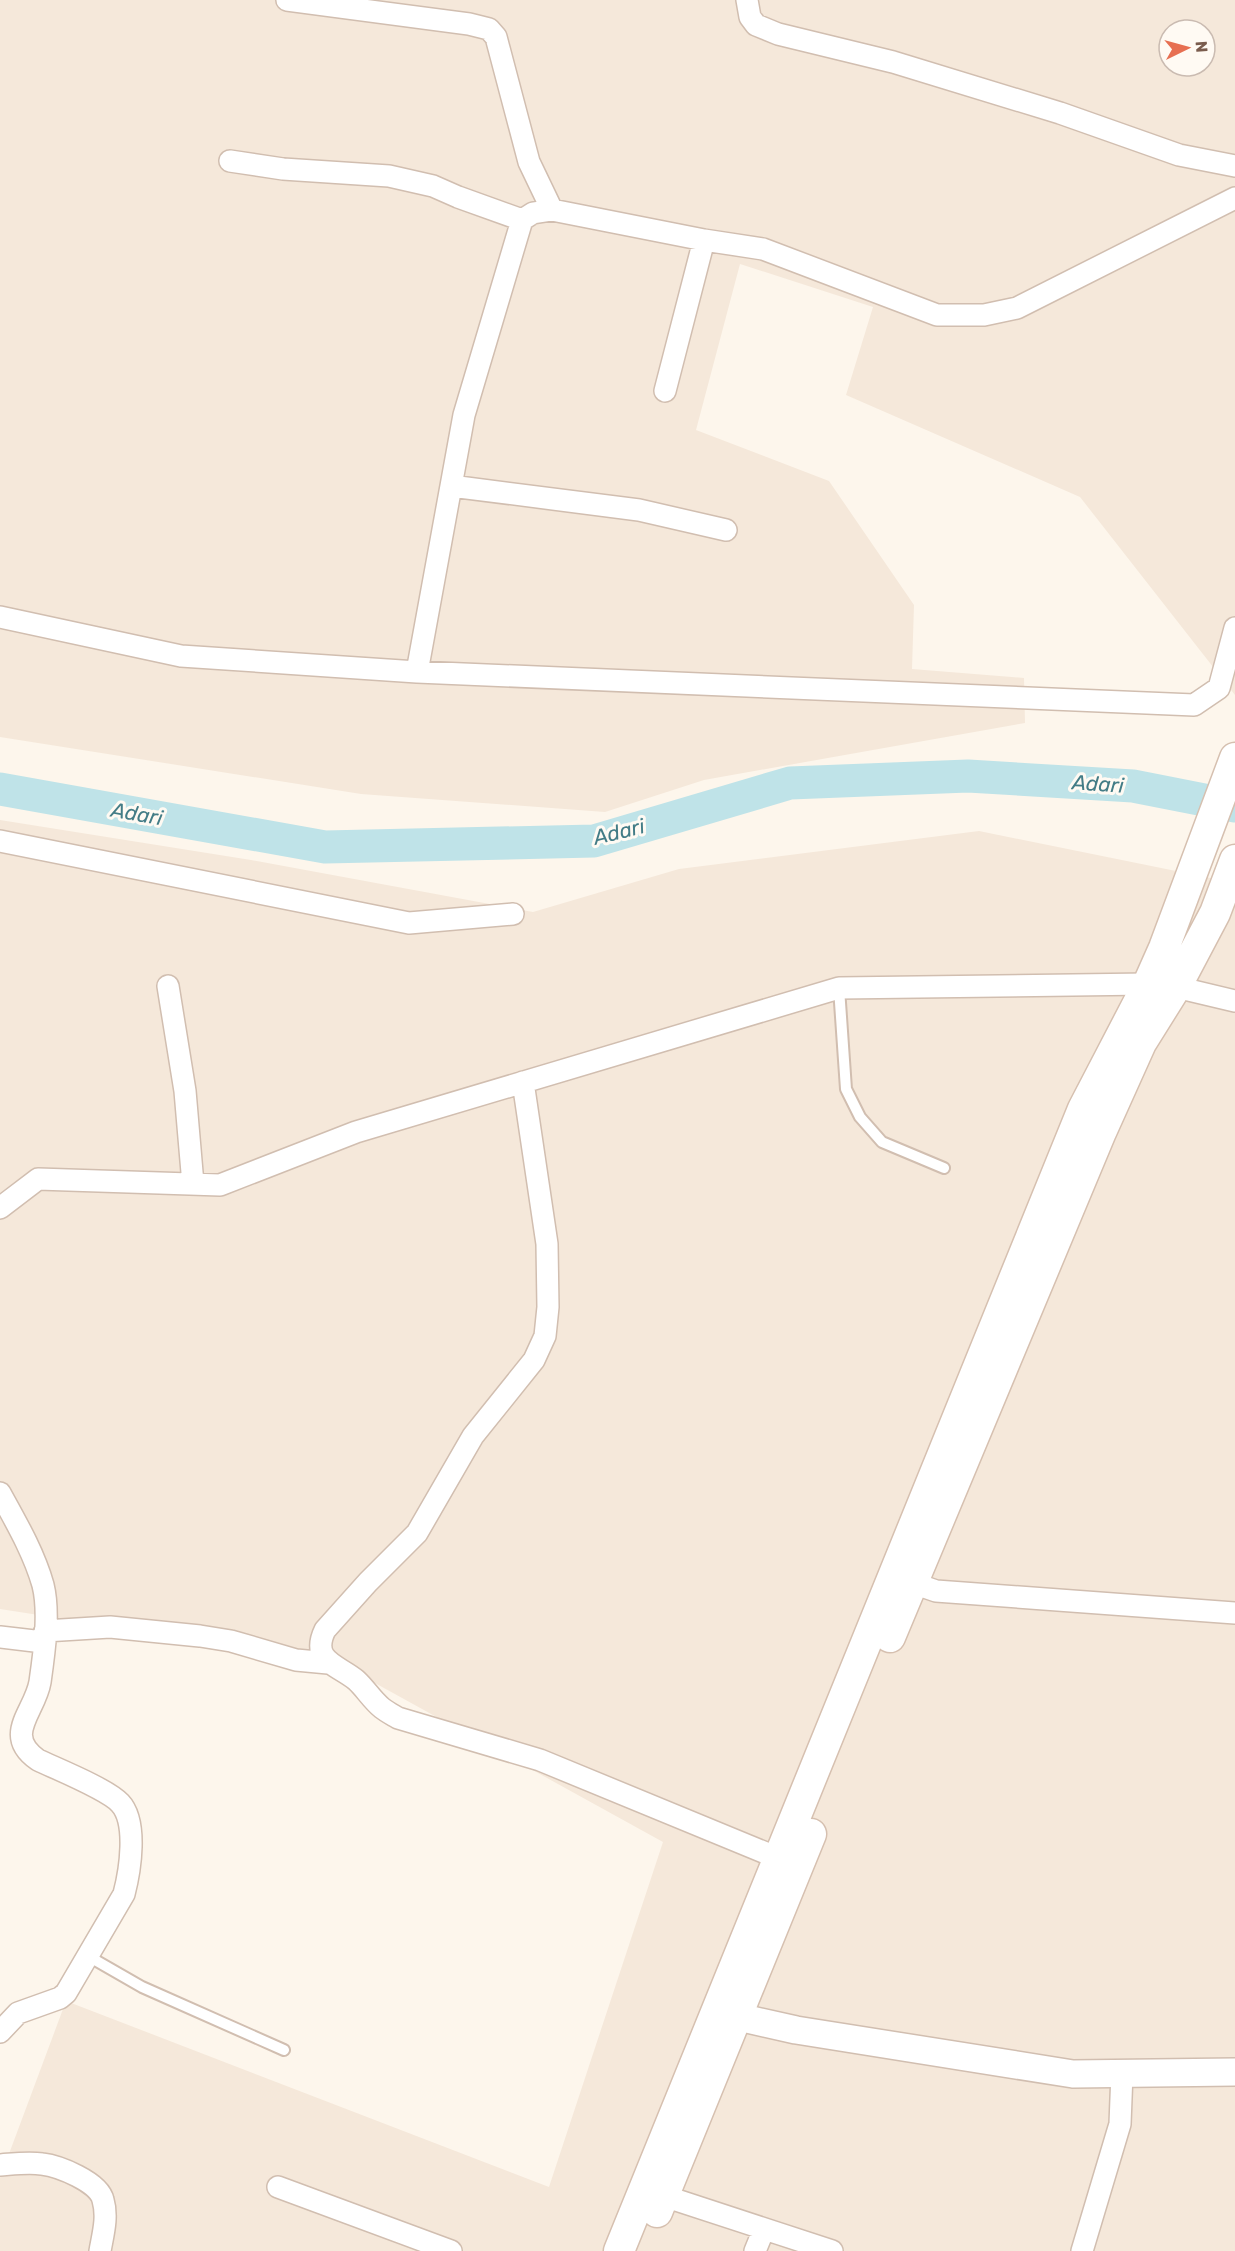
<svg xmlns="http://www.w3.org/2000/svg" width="1235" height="2251" font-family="Rubik,sans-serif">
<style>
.residential{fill:#f5e8da;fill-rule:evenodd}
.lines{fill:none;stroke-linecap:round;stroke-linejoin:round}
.river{stroke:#bfe3e8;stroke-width:33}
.service-casing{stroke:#d1beb0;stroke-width:14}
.minor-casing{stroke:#d1beb0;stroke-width:24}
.tertiary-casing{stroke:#d1beb0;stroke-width:30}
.secondary-casing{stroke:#d6c0b0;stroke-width:33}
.service{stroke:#fff;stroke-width:10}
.minor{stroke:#fff;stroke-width:21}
.tertiary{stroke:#fff;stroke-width:27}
.secondary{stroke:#fff;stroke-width:30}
.labels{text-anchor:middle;stroke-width:6;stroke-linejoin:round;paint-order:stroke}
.water-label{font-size:21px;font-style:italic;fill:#437c86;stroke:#fffaf3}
</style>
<rect width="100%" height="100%" fill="#fdf6ec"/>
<path class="residential" d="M 0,0 L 1235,0 L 1235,695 L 1080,497 L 846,395 L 873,307 L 740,264 L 696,430 L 829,481 L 914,605 L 912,669 L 1024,678 L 1025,723 L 704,780 L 605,812 L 361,794 L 0,737 ZM 1169,30 L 1205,30 L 1205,66 L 1169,66 Z
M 0,820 L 251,860 L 533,912 L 679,869 L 979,831 L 1235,883 L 1235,2251 L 0,2251 L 0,2178 L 66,2001 L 549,2187 L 663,1842 L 335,1661 L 0,1609 Z"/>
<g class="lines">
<path class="river" d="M 0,789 L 325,847 L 594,841 L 790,783 L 968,776 L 1133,786 L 1235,806"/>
<defs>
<path id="service" d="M 839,988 L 846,1089 L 860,1117 L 882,1142 L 944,1168
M 88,1956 L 142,1987 L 284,2050"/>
<path id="minor" d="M 287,0 L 469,24 L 489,29 L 496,37 L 529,162 L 552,210
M 747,0 L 750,17 L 756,25 L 778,34 L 893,62 L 1060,113 L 1179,155 L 1235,166
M 230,161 L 283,169 L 389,176 L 433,186 L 458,197 L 522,220
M 665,391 L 704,240
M 451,486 L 639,510 L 726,530
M 0,617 L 181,656 L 417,672 L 1194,705 L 1219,688 L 1235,628
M 417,672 L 464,415 L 522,220 L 533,213 L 552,210 L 704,240 L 763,249 L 937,315 L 984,315 L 1017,308 L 1235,198
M 0,841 L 409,923 L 513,914
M 168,986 L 185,1091 L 193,1184
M 523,1082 L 547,1244 L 548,1307 L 545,1336 L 534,1360 L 473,1436 L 417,1533 L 368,1582 L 325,1630 C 310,1661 338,1665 356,1680 C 365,1688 372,1700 382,1708 C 387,1712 393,1715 398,1718 L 540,1760 L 778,1858
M 0,1208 L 38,1179 L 220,1185 L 356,1132 L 839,988 L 1148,984 L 1176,987 L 1235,1001
M 0,1493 C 16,1522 34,1553 43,1585 C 50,1613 44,1654 40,1682 C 35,1712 2,1735 38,1760 C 57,1769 107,1789 120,1803 C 138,1822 130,1871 124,1894 L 66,1993 L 60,1998 L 18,2013 L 0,2032
M 913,1583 L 936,1591 L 1235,1613
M 45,1631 L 110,1627 L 200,1636 L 231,1641 L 296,1660 L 328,1663
M 0,1637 L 43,1642
M 0,2165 C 14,2164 28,2162 42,2164 C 59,2166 99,2182 103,2200 C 108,2217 103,2234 100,2251
M 278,2187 L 451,2251
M 664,2196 L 832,2251
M 755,2251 L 764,2229
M 1082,2251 L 1120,2124 L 1122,2073"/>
<path id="tertiary" d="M 716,2012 L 796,2030 L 1073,2074 L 1235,2072"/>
<path id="secondary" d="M 890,1637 L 1101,1132 L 1141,1043 L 1176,987 L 1215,913 L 1235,860
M 657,2212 L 811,1834
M 619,2251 L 1083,1109 L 1148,984 L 1164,948 L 1235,758"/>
</defs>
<use href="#service" class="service-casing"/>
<use href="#minor" class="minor-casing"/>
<use href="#tertiary" class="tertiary-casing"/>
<use href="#secondary" class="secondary-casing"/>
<use href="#service" class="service"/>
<use href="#minor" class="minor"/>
<use href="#tertiary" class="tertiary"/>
<use href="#secondary" class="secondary"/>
</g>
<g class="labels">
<g class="water-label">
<text transform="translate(1098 784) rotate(4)" y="7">Adari</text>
<text transform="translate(137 814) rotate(10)" y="7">Adari</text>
<text transform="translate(619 832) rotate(-14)" y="7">Adari</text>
</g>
</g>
<g transform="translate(1187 48) rotate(85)"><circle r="28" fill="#fffaf3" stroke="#cabbb1" stroke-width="1.5"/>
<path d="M0-4.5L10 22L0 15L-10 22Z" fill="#e76f51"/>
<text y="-9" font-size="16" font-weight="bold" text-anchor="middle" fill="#7a5c4d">N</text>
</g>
</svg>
